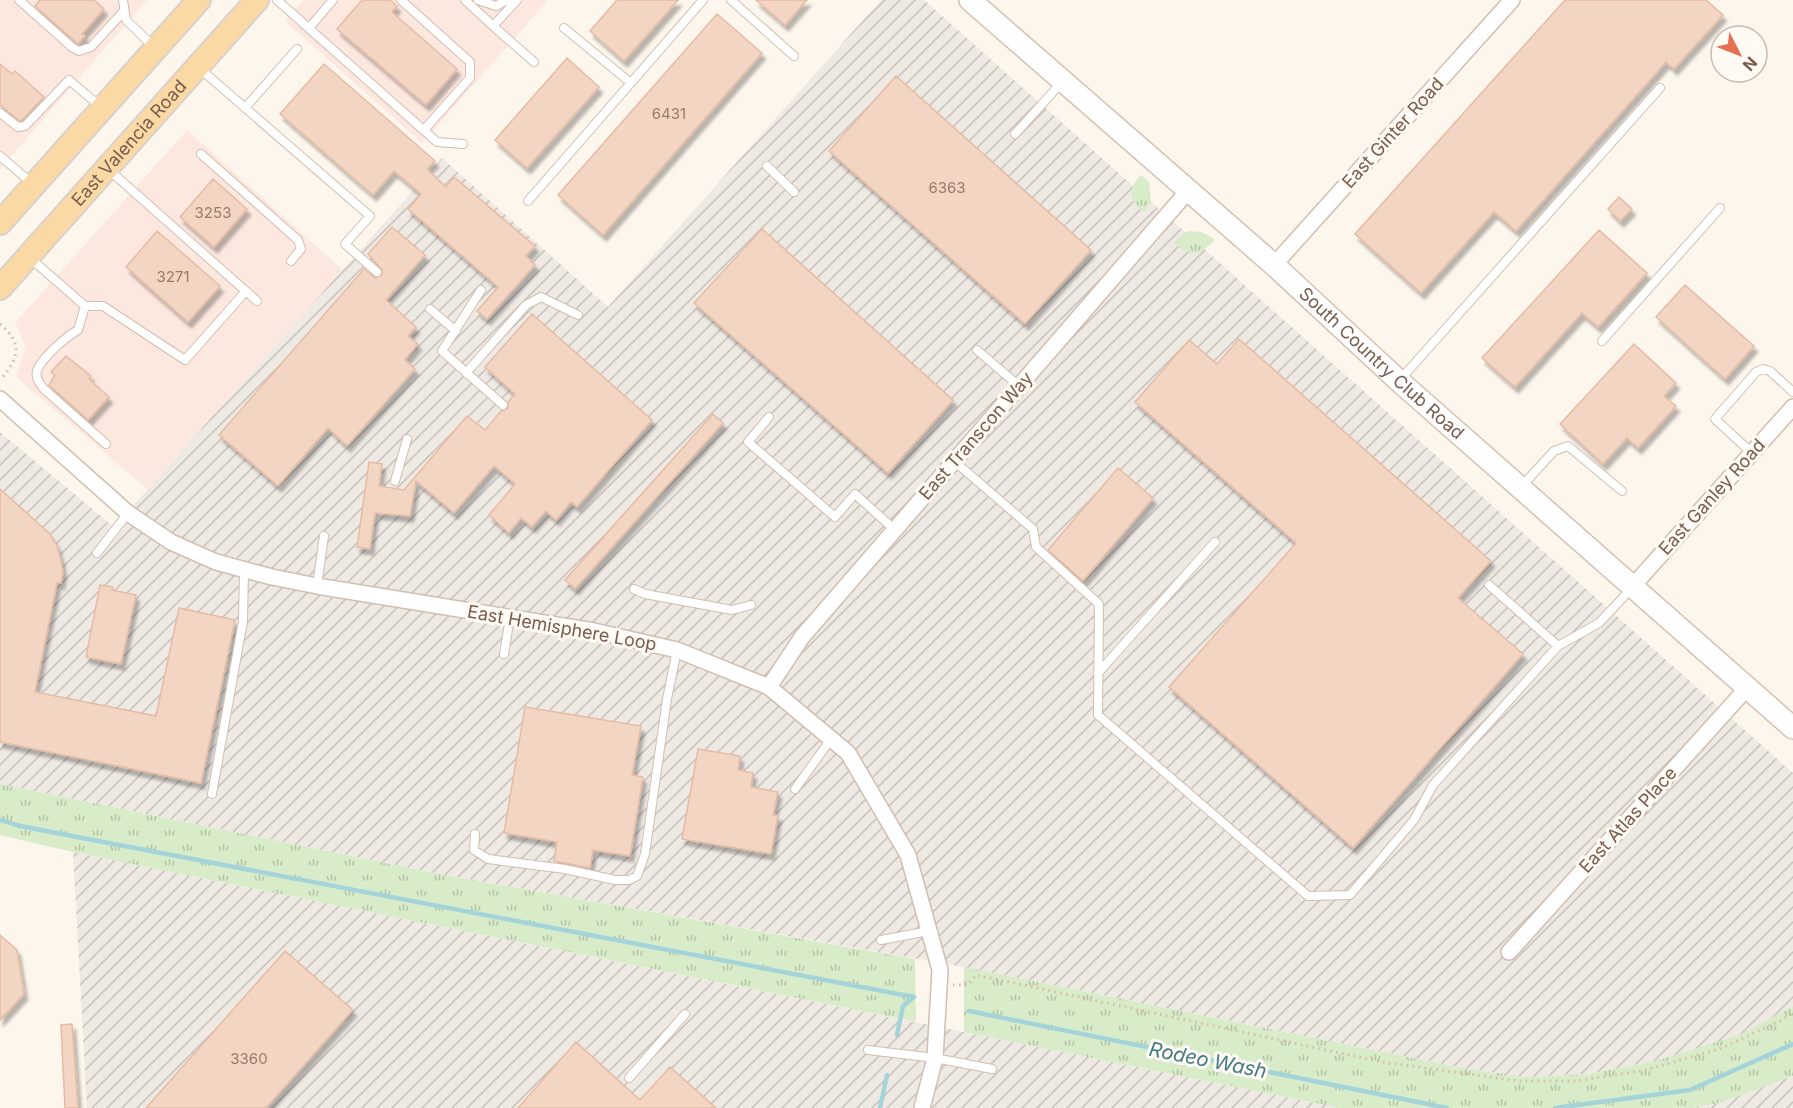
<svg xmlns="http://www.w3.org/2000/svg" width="1793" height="1108" font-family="Inter,sans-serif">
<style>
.commercial{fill:#fde8e0}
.industrial{fill:url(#industrial-furrows)}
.grass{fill:url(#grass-tufts)}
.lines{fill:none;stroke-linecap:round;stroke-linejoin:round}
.stream{stroke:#a5d3da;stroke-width:4.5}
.building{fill:#f3d5c3;stroke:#e6bba3;stroke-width:1.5;filter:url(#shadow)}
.lane-casing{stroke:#d1beb0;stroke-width:10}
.street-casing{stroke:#d1beb0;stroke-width:18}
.secondary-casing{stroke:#d6c0b0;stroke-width:24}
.primary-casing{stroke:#dad1cd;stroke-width:26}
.path{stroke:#d9b8a5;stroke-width:3;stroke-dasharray:1.5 4.5;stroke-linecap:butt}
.lane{stroke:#fff;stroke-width:8}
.street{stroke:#fff;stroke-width:15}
.secondary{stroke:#fff;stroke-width:21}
.primary{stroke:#fbd9a5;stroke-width:22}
.labels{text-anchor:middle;stroke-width:6;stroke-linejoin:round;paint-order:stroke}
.number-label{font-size:15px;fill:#987a6a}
.street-label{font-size:18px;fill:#7a5c4d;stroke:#fffaf3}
.water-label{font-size:20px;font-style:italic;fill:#437c86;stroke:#fffaf3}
</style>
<defs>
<pattern id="industrial-furrows" width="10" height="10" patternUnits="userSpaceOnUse" patternTransform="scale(1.5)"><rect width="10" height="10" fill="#efe9e4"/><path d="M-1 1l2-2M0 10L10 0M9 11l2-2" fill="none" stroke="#c7c0bb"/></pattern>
<pattern id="grass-tufts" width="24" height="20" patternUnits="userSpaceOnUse" patternTransform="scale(1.5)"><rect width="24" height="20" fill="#d8ecc9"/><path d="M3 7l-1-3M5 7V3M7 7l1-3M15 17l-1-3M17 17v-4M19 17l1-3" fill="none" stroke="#b4c2a5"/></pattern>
<filter id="shadow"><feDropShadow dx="3.5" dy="6" stdDeviation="1.5" flood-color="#0004"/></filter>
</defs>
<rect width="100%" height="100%" fill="#fdf6ec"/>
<path class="commercial" d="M 0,0 L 147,0 L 0,169 Z
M 303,0 L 548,0 L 422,143 L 285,21 Z
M 187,130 L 343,270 L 147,489 L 16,377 L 26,346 L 15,323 Z"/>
<path class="industrial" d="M 881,0 L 924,0 L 1793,773 L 1793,1006 L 1740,1035 L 1659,1060 L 1589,1074 L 1527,1077 L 1467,1069 L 964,967 L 439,874 L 0,784 L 0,432 L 114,527 L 442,158 L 608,307 Z
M 73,852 L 964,1032 L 1340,1108 L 87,1108 Z
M 1793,1076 L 1793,1108 L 1693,1108 L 1719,1103 Z"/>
<path class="grass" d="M 1141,175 L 1149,182 L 1151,202 L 1144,212 C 1129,202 1127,188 1141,175 Z
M 1188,231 L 1201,232 L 1215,239 C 1201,255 1189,259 1174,242 Z
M 0,784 L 439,874 L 915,959 L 916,1022 L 73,852 L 0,835 Z
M 964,967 L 1467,1069 L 1527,1077 L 1589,1074 L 1659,1060 L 1739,1035 L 1793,1006 L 1793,1076 L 1719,1103 L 1693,1108 L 1340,1108 L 964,1032 Z"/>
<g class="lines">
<path class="stream" d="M 0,820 L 20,826 L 914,997
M 969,1011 L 1447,1108
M 897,1035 L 903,1006 L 914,997
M 880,1108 L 887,1075
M 1555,1108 L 1690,1090 L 1793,1044"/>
</g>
<path class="building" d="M 40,0 L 94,0 L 104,9 L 82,34 L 85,36 L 78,44 L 35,6 Z
M 362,0 L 390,0 L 397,6 L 392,12 L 457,69 L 426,105 L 337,29 Z
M 617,0 L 678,0 L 624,61 L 590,31 Z
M 756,0 L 807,0 L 785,25 Z
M 1565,0 L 1706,0 L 1723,15 L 1674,69 L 1666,62 L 1516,231 L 1494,212 L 1421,293 L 1355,234 Z
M 717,14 L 762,53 L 603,235 L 558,195 Z
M 567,58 L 599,87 L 527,168 L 495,140 Z
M 0,64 L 12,74 L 15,71 L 44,97 L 22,120 L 20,121 L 0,105 Z
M 324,64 L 435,161 L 427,169 L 446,187 L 454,177 L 535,246 L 526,256 L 535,265 L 487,319 L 477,311 L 498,287 L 408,209 L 421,194 L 394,171 L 373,195 L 280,114 Z
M 896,76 L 1091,250 L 1025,324 L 829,151 Z
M 213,179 L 247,209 L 214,247 L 180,217 Z
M 1619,197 L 1632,209 L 1620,221 L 1608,209 Z
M 392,227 L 425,255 L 386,300 L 416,327 L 408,336 L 418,344 L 405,360 L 415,369 L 347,446 L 328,428 L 278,486 L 219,435 L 364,269 L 375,278 L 382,275 L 382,270 L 368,254 Z
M 762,229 L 953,400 L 888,473 L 694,303 Z
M 1599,230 L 1647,273 L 1598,327 L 1582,313 L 1515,387 L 1482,358 Z
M 157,231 L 220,286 L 188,322 L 126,267 Z
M 1685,285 L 1754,346 L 1725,379 L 1656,317 Z
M 532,314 L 652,420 L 577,507 L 571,502 L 556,520 L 546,511 L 532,527 L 521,518 L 509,533 L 489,515 L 515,484 L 494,466 L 454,513 L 416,481 L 410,516 L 375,513 L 370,549 L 357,547 L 369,462 L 382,464 L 379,486 L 404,490 L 467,416 L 485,430 L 501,411 L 508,408 L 508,402 L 515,394 L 485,367 Z
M 1239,339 L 1491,561 L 1458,598 L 1523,654 L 1353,848 L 1169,687 L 1296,543 L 1135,402 L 1189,340 L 1217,364 Z
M 1634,344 L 1676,383 L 1664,396 L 1676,406 L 1638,448 L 1627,438 L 1603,464 L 1560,424 Z
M 66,356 L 91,376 L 89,379 L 109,397 L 88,420 L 49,385 L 55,375 L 51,372 Z
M 713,414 L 723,423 L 575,589 L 565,580 Z
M 1118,468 L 1153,498 L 1083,581 L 1048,550 Z
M 0,489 L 50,534 L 57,546 L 61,560 L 63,572 L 61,583 L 57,583 L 35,692 L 156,716 L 179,608 L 235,620 L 201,783 L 0,742 Z
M 100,585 L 113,587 L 112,590 L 136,595 L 121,664 L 86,657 Z
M 525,707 L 641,726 L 632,775 L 643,777 L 630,856 L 593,850 L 590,868 L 554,861 L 557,842 L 504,833 Z
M 698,749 L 740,756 L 738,770 L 753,773 L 751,787 L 778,792 L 773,815 L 778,815 L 771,854 L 682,839 Z
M 0,935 L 17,950 L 24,994 L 0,1020 Z
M 285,951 L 353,1010 L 266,1108 L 146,1108 Z
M 72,1024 L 78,1108 L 65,1108 L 61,1025 Z
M 576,1042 L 640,1100 L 670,1067 L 716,1108 L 518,1108 Z"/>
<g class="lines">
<defs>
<path id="lane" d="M 19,0 L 73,48 L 79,51 L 91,47 L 124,11
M 123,0 L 126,20 L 155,48
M 277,0 L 437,142 L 463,144
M 401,0 L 470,62 L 470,78 L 424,130
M 465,0 L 493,26 L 517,0
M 478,0 L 496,6 L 507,0
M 731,0 L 794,56
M 493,26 L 534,62
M 309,28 L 333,0
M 564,28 L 631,83
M 198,67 L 370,216 L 345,244 L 377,272
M 245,108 L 297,49
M 0,113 L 18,127 L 25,126 L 69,80 L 101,107
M 1015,134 L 1061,83
M 201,154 L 298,240 L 301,249 L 291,261
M 0,156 L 33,184
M 767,166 L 794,192
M 108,169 L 257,301
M 528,201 L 703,0
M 30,258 L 85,306 L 78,330 C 67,336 41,358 37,371 C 35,378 40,384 44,389 L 106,444
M 481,290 L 442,351 L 503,405
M 85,306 L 103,306 L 185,360 L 246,291
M 430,309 L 456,331
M 1602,341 L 1720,208
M 977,350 L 1019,386
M 466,373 L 526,305 L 541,297 L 578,315
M 1399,381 L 1660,88
M 769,417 L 748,442 L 835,517 L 855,494 L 895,530
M 1752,453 L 1715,419 L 1756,372 L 1763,369 L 1770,371 L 1793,392
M 954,461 L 1033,529 L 1036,547 L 1099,604 L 1098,715 L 1308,896 L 1350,895 L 1414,820 L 1433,785 L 1558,646 L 1599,623 L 1632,588
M 395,481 L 407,439
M 1521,487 L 1554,451 L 1568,446 L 1622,491
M 97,553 L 128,513
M 1489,585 L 1558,646
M 317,586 L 324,536
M 634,589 L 645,594 L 732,610 L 751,605
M 504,654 L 510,617
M 1098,673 L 1215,542
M 795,789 L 831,739
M 212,794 L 243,621 L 244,570
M 475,834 L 474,850 L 488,859 L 565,869 L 615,880 L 629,880 L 637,876 L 645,854 L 667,699 L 677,650
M 881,940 L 929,931
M 868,1050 L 935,1058 L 992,1069
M 629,1078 L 685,1014"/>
<path id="street" d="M 1274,265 L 1512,0
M 0,399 L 128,513 L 171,542 L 216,562 L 272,577 L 317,586 L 594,631 L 677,650 L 769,687 L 848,753 L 908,855 L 940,970 L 935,1058 L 922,1108
M 1632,587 L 1793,407
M 769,687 L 802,637 L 1188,191
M 1509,952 L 1747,688"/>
<g id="secondary">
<path id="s1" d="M 970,0 L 1274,265 L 1399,381 L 1793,728"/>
</g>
<g id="primary">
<path d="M 0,223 L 199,0"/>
<path id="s2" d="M 0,288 L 257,0"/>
</g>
</defs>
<use href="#lane" class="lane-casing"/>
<use href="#street" class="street-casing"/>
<use href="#secondary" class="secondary-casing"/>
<use href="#primary" class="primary-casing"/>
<path class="path" d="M 0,324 C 22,343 20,356 2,378 L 0,376
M 953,985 L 968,985 L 976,975 L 1382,1062 L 1518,1081 L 1576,1081 L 1646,1070 L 1719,1049 L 1780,1021 L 1793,1013"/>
<use href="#lane" class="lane"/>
<use href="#street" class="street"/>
<use href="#secondary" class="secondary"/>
<use href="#primary" class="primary"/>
</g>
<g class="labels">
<g class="number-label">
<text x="669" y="119">6431</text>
<text x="947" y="193">6363</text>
<text x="213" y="218">3253</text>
<text x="173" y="282">3271</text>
<text x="249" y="1064">3360</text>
</g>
<g class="street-label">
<text transform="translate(1393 133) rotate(-48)" y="6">East Ginter Road</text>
<text dy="6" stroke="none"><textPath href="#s2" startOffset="194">East Valencia Road</textPath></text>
<text dy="6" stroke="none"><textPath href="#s1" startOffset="549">South Country Club Road</textPath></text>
<text transform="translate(976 436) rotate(-49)" y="6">East Transcon Way</text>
<text transform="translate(1712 497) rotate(-48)" y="6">East Ganley Road</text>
<text transform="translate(562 628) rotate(10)" y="6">East Hemisphere Loop</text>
<text transform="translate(1628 820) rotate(-48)" y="6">East Atlas Place</text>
</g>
<g class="water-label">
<text transform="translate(1208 1060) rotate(11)" y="7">Rodeo Wash</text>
</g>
</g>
<g transform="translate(1739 54) rotate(132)"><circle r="28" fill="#fffaf3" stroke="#cabbb1" stroke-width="1.5"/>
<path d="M0-4.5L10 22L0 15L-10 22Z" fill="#e76f51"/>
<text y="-9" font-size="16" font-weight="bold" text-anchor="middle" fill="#7a5c4d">N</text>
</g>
</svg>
